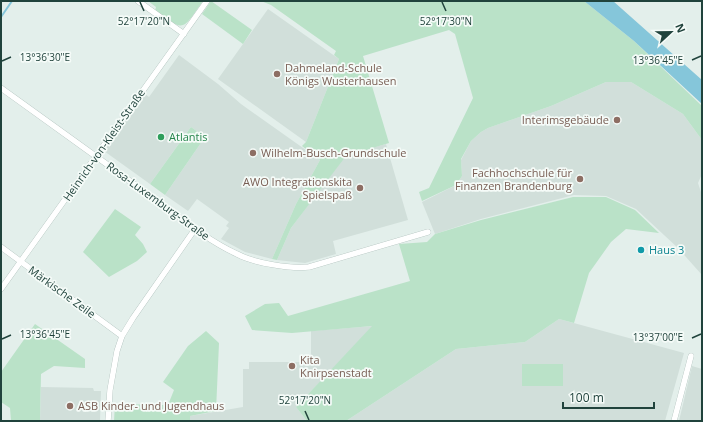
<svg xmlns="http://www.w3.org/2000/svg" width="703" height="422" font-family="'Open Sans',sans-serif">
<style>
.built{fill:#d1dfda}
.green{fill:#bae2c8}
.water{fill:#85c6da}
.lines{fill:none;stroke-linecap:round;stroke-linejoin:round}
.stream{stroke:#85c6da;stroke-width:2}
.minor-casing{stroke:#a5b8b3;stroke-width:6}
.minor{stroke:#fff;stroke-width:5.5}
.ticks{fill:none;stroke:#20433c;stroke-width:1.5}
.education-dot{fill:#8d6e63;stroke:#f5fbf8;stroke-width:1.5}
.leisure-dot{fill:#2e9e5b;stroke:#f5fbf8;stroke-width:1.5}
.culture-dot{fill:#0f9aa8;stroke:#f5fbf8;stroke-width:1.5}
.labels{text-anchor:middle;stroke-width:3.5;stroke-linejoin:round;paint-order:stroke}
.education-label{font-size:11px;fill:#785e54;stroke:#f5fbf8;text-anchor:start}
.leisure-label{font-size:11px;fill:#27864d;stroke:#f5fbf8;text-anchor:start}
.street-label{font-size:11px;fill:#20433c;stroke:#f5fbf8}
.culture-label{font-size:11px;fill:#0d838f;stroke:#f5fbf8;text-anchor:start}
.ticks-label{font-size:10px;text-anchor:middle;fill:#20433c;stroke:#f5fbf8;stroke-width:3.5;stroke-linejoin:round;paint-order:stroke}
</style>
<rect width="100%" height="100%" fill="#e3efeb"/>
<path class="built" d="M 268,9 L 339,59 L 306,142 L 218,79 Z
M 179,55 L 218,84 L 241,104 L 320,160 L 296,204 L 272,259 L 245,252 L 221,239 L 229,228 L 226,226 L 229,222 L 197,199 L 188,211 L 165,195 L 205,137 L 191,127 L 150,184 L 104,151 L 145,94 L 149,97 Z
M 606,82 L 631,82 L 683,114 L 702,140 L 702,174 L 698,183 L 702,195 L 702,275 L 678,248 L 636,209 L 606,196 L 574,195 L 481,219 L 435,234 L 422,202 L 456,185 L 462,176 L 461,160 L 471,141 L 481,132 L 488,128 L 551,106 Z
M 386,144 L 408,220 L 333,241 L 336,254 L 305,263 L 277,260 L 291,228 L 346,155 Z
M 559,319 L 684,353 L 665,421 L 346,421 L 456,349 L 525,342 Z
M 373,326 L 296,407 L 307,421 L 190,421 L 190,416 L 243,407 L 243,369 L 249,369 L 249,362 L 311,362 L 311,331 Z
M 692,366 L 702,369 L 702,421 L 679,421 Z
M 41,387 L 93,388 L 94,391 L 101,391 L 100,421 L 40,421 Z"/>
<path class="green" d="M 148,1 L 203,1 C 182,30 186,33 155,11 L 156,7 Z
M 211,1 L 252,30 L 243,44 L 202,14 Z
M 261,1 L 584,1 L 634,41 L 702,106 L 702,140 L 683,114 L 631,82 L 606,82 L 551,106 L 488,128 L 481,132 L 471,141 L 461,159 L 462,176 L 456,185 L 422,201 L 419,192 L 429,188 L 473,98 L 455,34 L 449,30 L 363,56 L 389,143 L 346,156 L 291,228 L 277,260 L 272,259 L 296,204 L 320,160 L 302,146 L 306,142 L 339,59 L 334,55 L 336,51 L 271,5 Z
M 191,127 L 205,137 L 165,195 L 150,184 Z
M 573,197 L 606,197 L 635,210 L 659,233 L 626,229 L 611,242 L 589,273 L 574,323 L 559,319 L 525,342 L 456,349 L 346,421 L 307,421 L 296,407 L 372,326 L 292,333 L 252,330 L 245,316 L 265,304 L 279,303 L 288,316 L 410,281 L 399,244 L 427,242 L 435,234 L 481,220 Z
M 115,209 L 141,227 L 135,235 L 143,244 L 147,252 L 137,261 L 109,277 L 83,252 Z
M 35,324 L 85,359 L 85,368 L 54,366 L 41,374 L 40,421 L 11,421 L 10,408 L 1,402 L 1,372 Z
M 206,331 L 219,343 L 216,411 L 190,416 L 190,421 L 114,421 L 115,404 L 168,405 L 174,390 L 163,382 L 188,346 Z
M 522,364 L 563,364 L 563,386 L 522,386 Z"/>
<path class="water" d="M 584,1 L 613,1 L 702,80 L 702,104 L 634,41 Z"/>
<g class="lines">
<path class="stream" d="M 1,17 L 12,1"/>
<defs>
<path id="minor" d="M 138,1 L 184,34
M 1,88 C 51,124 100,159 149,195 C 178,216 205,239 237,254 C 254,263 290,269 309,267 L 428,232
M 1,247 L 122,336
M 1,289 L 207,1
M 108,421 L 110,390 L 117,351 L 122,336 L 133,318 L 195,229
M 674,421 L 691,356"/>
</defs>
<use href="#minor" class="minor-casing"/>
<use href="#minor" class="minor"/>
</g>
<path class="ticks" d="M 140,2 L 144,11M 442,2 L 446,11M 692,60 L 701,56M 2,61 L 11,57M 692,338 L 701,334M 2,339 L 11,335M 305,411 L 309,420"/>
<g class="education-dot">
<circle cx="277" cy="74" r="4"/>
<circle cx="617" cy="120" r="4"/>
<circle cx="253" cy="153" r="4"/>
<circle cx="580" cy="179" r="4"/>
<circle cx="360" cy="188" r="4"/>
<circle cx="292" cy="366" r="4"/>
<circle cx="70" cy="406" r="4"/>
</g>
<circle class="leisure-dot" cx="161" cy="137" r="4"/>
<circle class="culture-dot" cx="641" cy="250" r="4"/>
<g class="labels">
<g class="education-label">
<text x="285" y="72">Dahmeland-Schule<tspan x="285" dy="13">Königs Wusterhausen</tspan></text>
<text x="609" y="124" text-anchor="end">Interimsgebäude</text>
<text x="261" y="157">Wilhelm-Busch-Grundschule</text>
<text x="572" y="177" text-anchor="end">Fachhochschule für<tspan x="572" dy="13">Finanzen Brandenburg</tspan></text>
<text x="352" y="186" text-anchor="end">AWO Integrationskita<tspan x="352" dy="13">Spielspaß</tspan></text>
<text x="300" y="364">Kita<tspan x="300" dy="13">Knirpsenstadt</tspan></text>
<text x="78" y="410">ASB Kinder- und Jugendhaus</text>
</g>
<g class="leisure-label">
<text x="169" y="141">Atlantis</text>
</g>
<g class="street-label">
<text transform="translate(104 145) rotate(-55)" y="4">Heinrich-von-Kleist-Straße</text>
<text transform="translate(158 201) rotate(36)" y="4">Rosa-Luxemburg-Straße</text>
<text transform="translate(62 292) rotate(36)" y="4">Märkische Zeile</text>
</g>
<g class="culture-label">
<text x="649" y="254">Haus 3</text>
</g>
</g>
<g class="ticks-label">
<text x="144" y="25">52°17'20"N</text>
<text x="446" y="25">52°17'30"N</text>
<text x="45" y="61">13°36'30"E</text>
<text x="658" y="64">13°36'45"E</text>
<text x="45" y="338">13°36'45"E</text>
<text x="658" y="341">13°37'00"E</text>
<text x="305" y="404">52°17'20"N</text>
</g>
<rect width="703" height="422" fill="none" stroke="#20433c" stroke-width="4"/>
<g transform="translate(671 32) rotate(68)" stroke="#f5fbf8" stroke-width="3" paint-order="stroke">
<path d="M0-3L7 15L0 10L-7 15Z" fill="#20433c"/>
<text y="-6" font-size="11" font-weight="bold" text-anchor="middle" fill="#20433c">N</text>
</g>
<path d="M563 402v6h91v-6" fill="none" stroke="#20433c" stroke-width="2"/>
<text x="569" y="402" font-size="12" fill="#20433c" stroke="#f5fbf8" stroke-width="3" paint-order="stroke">100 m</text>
</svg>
